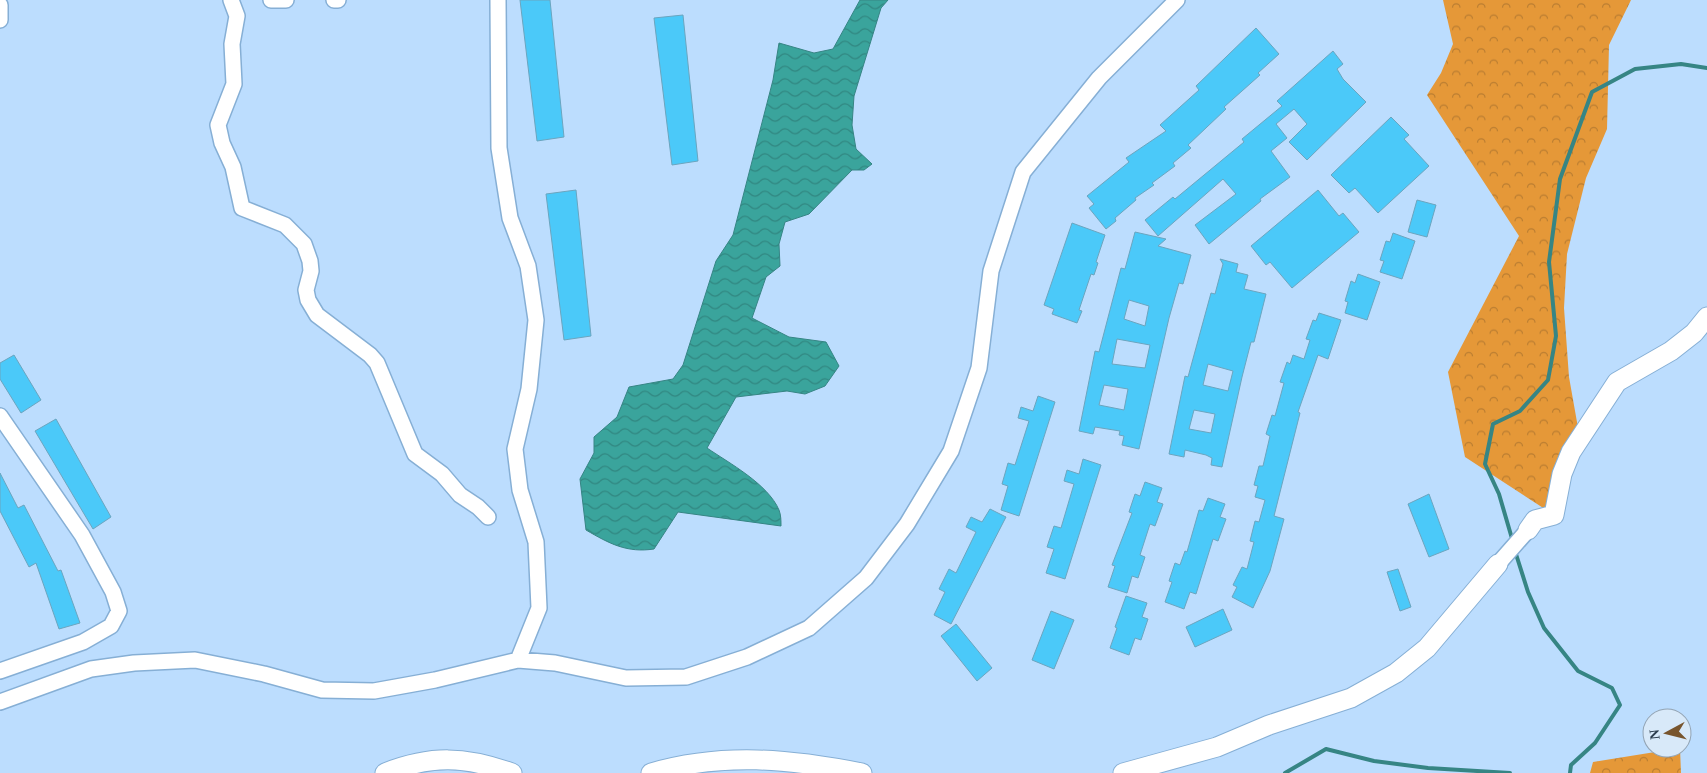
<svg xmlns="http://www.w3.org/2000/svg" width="1707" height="773" font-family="Georgia,serif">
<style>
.forest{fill:url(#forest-crowns)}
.water{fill:url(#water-waves);stroke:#368584}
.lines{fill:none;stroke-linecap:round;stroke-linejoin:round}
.stream{stroke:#368584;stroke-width:4}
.building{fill:#4bc9f9;stroke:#6ba5bf;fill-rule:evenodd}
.minor-casing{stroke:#86afd5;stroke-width:18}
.tertiary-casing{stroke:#86afd5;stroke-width:21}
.minor{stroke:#fff;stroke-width:15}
.tertiary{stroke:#fff;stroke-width:19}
</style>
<defs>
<pattern id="forest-crowns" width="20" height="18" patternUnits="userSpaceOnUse" patternTransform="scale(1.25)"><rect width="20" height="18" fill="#e59838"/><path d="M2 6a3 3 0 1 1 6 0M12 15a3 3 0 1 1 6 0" fill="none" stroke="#ba7d31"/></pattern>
<pattern id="water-waves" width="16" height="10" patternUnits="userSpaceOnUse" patternTransform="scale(1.25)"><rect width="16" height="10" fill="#3aa49c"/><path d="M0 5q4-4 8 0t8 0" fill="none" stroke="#318781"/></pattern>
</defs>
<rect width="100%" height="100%" fill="#bcddfe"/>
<path class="forest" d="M 1443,0 L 1631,0 L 1609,45 L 1607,129 L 1586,178 L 1567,254 L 1564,308 L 1569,377 L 1580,439 L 1554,515 L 1465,457 L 1448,372 L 1519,236 L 1427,95 L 1441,73 L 1453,44 Z
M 1680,748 L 1681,773 L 1590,773 L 1593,762 Z"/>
<path class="water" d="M 860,0 L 888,0 L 881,8 L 854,96 L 852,125 L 856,149 L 872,164 L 864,170 L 852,170 L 809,214 L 785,222 L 779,244 L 780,266 L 766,277 L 752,318 L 789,337 L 826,342 L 839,366 L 825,386 L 805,394 L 787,391 L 736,397 L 707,448 C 729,463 768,484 779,510 C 781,515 781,521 781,526 L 678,512 L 654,549 C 627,553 610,544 586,530 L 580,479 L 594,453 L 594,437 L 617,417 L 629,387 L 673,379 L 683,365 L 716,261 L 733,235 L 773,80 L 779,43 L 814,53 L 833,49 Z"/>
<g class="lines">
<path class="stream" d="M 1513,542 L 1499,494 L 1485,464 L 1493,424 L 1520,411 L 1548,380 L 1556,336 L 1549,262 L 1560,179 L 1592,92 L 1635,69 L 1681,64 L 1707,68
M 1515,551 L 1528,592 L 1544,628 L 1578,671 L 1612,688 L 1620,705 L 1595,743 L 1571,765 L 1570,773
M 1285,773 L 1326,749 L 1374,761 L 1428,768 L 1510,773"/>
</g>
<path class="building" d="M 520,0 L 550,0 L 564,137 L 537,141 Z
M 683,15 L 698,161 L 672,165 L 654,18 Z
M 1256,28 L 1279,54 L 1258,73 L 1260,75 L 1224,107 L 1226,109 L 1188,145 L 1191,148 L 1173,163 L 1175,166 L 1152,183 L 1154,185 L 1135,198 L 1136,200 L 1115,218 L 1116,221 L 1106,229 L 1089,208 L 1094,204 L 1087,196 L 1129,162 L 1126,158 L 1166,131 L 1160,125 L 1199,90 L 1196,86 Z
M 1333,51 L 1343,64 L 1337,69 L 1343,79 L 1366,102 L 1307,160 L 1289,142 L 1307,124 L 1294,109 L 1276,124 L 1287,138 L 1271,151 L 1290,177 L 1260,199 L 1261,201 L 1209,244 L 1195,225 L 1236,194 L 1223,179 L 1158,236 L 1145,220 L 1173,197 L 1175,199 L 1244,142 L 1242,139 L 1282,106 L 1277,101 Z
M 1391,117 L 1409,135 L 1404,139 L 1429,166 L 1378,213 L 1355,188 L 1349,193 L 1331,175 Z
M 576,190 L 591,336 L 564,340 L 546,194 Z
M 1318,190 L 1339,216 L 1343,213 L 1359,232 L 1292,288 L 1270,262 L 1266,265 L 1251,246 Z
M 1417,200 L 1436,205 L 1427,237 L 1408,232 Z
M 1072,223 L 1105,235 L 1096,262 L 1098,263 L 1094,275 L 1091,274 L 1079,310 L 1082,311 L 1077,323 L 1052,314 L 1054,309 L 1044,305 Z
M 1135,232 L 1166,239 L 1158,246 L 1191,255 L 1183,284 L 1179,283 L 1169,318 L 1139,449 L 1122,445 L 1124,436 L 1119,435 L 1120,431 L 1095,427 L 1093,434 L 1079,431 L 1095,351 L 1099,352 L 1121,268 L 1125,269 ZM 1129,300 L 1149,306 L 1145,326 L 1124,319 ZM 1117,339 L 1150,345 L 1145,368 L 1112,364 ZM 1104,385 L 1128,389 L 1124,410 L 1099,405 Z
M 1393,233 L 1415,241 L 1402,279 L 1380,272 L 1384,261 L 1380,260 L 1386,241 L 1390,242 Z
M 1220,259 L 1238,264 L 1236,272 L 1248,275 L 1244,289 L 1266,294 L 1254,342 L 1251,342 L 1242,377 L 1222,467 L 1211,465 L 1212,458 L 1206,455 L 1185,450 L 1184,457 L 1169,454 L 1185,376 L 1188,377 L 1211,293 L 1215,294 L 1223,264 ZM 1208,364 L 1233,371 L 1228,391 L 1203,385 ZM 1194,410 L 1215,414 L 1211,433 L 1189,429 Z
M 1358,274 L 1380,282 L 1367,320 L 1345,313 L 1348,302 L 1345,301 L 1351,281 L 1355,283 Z
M 1319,313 L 1341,320 L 1328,359 L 1318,355 L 1298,412 L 1300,413 L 1274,516 L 1284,519 L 1270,571 L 1253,608 L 1232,597 L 1237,587 L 1233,585 L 1242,567 L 1247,569 L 1254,542 L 1250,541 L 1255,521 L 1259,522 L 1265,500 L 1255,497 L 1258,486 L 1254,485 L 1259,466 L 1263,466 L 1270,436 L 1266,434 L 1272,415 L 1275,416 L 1284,383 L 1280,382 L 1287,362 L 1290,364 L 1293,355 L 1304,359 L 1310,340 L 1306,339 L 1313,320 L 1316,321 Z
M 14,355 L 41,400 L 21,413 L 0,379 L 0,363 Z
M 1038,396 L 1055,402 L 1019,516 L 1001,510 L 1008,486 L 1002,484 L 1008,463 L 1015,465 L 1029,421 L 1018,418 L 1021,407 L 1033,411 Z
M 56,419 L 111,517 L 93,529 L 35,431 Z
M 1083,459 L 1101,465 L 1065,579 L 1046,573 L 1054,549 L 1047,547 L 1054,526 L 1061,528 L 1074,484 L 1064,481 L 1067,470 L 1079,474 Z
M 0,473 L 18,508 L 24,505 L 58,571 L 61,570 L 80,623 L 59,629 L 36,563 L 29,567 L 0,511 Z
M 1145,482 L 1162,488 L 1157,502 L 1163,504 L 1155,526 L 1150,524 L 1140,555 L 1145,557 L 1138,578 L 1132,576 L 1127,593 L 1108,587 L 1115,566 L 1112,565 L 1132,513 L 1129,512 L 1135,494 L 1140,496 Z
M 1429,494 L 1449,549 L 1429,557 L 1408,504 Z
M 1208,498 L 1225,504 L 1220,517 L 1226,519 L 1218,541 L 1213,539 L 1196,594 L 1190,592 L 1184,609 L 1165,602 L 1172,582 L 1169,581 L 1175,563 L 1180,565 L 1185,551 L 1187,552 L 1199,510 L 1203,511 Z
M 990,509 L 1006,517 L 951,624 L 934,615 L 945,592 L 939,589 L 949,569 L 956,573 L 976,532 L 966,527 L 971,517 L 982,522 Z
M 1398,569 L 1411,607 L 1400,611 L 1387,572 Z
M 1126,596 L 1147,603 L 1142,617 L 1148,619 L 1141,640 L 1135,638 L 1129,655 L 1110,648 L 1117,628 L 1115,627 Z
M 1223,609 L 1232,630 L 1195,647 L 1186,627 Z
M 1051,611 L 1074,620 L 1054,669 L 1032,660 Z
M 956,624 L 992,668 L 977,681 L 941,636 Z"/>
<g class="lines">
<defs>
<path id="minor" d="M 231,0 L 237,16 L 232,44 L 234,84 L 218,125 L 222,143 L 233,167 L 242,208 L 285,225 L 304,244 L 310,261 L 311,271 L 306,290 L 308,300 L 317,315 L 370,355 L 377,363 L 415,454 L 442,474 L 460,495 L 478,507 L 488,517
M 271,0 L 286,0
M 334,0 L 338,0
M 498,0 L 499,148 L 510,218 L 528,266 L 536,320 L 529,389 L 515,449 L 520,490 L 536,542 L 539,608 L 518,660
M 0,5 L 0,20
M 0,416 L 82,535 L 113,592 L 119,611 L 111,626 L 83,642 L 0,671
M 1498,564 L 1528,530
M 0,702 L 91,669 L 134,663 L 195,660 L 264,674 L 322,690 L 374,691 L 435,680 L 518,660 L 555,663 L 626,678 L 686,677 L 747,657 L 809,628 L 866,578 L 907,524 L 951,451 L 979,368 L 991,271 L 1023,172 L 1099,78 L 1177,0"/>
<path id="tertiary" d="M 1528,530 L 1535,520 L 1554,515 L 1562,474 L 1571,452 L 1617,382 L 1671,351 L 1694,333 L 1707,317
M 385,773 C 431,755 465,756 512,773
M 651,773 C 723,752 790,759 862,773
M 1123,773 L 1217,747 L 1269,725 L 1351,698 L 1396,673 L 1427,648 L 1498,564"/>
</defs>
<use href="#minor" class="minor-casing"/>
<use href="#tertiary" class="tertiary-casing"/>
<use href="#minor" class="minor"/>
<use href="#tertiary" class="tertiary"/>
</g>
<g transform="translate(1667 733) rotate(263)"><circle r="24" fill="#d8e9f9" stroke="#93a4b4"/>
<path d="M0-4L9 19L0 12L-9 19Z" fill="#78552e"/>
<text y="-8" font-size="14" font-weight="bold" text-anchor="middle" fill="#2c3d4d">N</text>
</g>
</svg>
